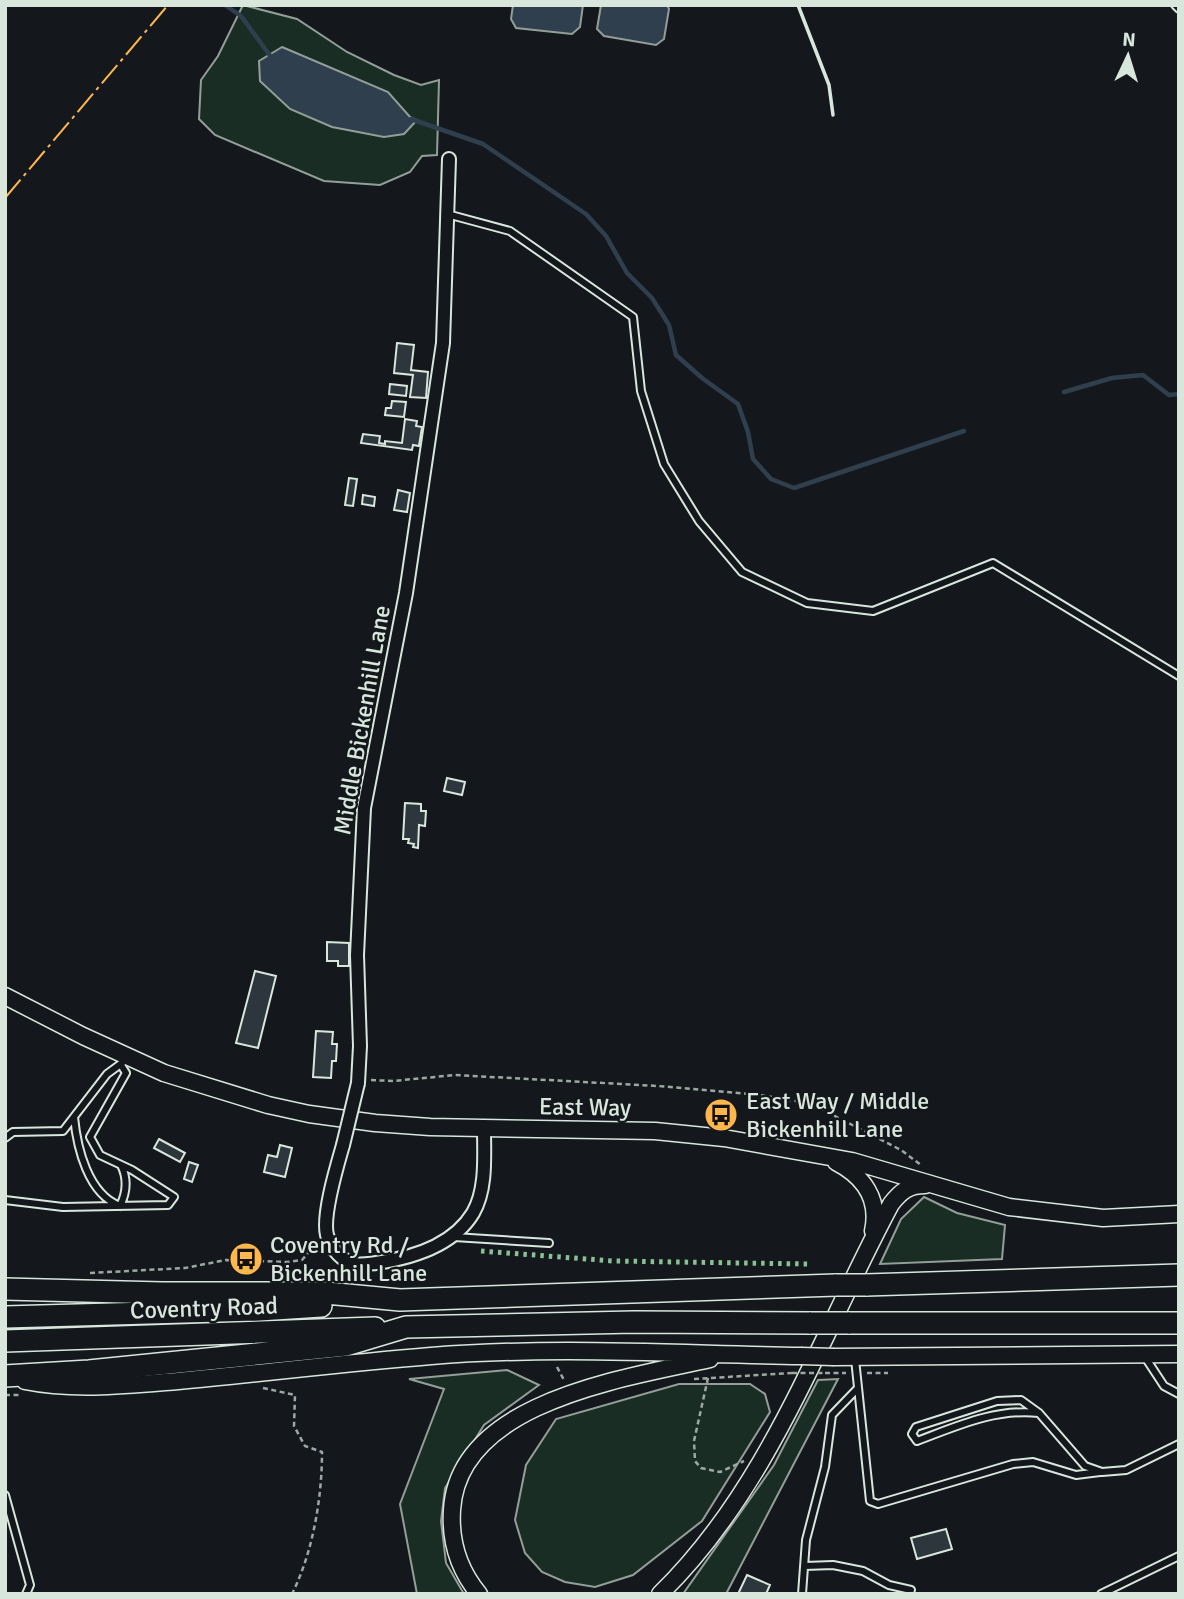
<svg xmlns="http://www.w3.org/2000/svg" width="1184" height="1599" font-family="Signika,sans-serif">
<style>
.green{fill:#1a2d24;stroke:#939e99;stroke-width:2}
.water{fill:#2f3f4d;stroke:#939e99;stroke-width:2}
.lines{fill:none;stroke-linecap:round;stroke-linejoin:round}
.stream{stroke:#2f3f4d;stroke-width:4.5}
.building{fill:#2c363c;stroke:#d8e6dc;stroke-width:2}
.service-casing{stroke:#d8e6dc;stroke-width:10}
.minor-casing{stroke:#d8e6dc;stroke-width:16}
.tertiary-casing{stroke:#d8e6dc;stroke-width:19}
.trunk-casing{stroke:#d8e6dc;stroke-width:24}
.path{stroke:#9da8a2;stroke-width:2.5;stroke-dasharray:5 3.5;stroke-linecap:butt}
.service{stroke:#14181c;stroke-width:6}
.minor{stroke:#14181c;stroke-width:12}
.tertiary{stroke:#14181c;stroke-width:16}
.trunk{stroke:#14181c;stroke-width:21}
.minor-bridge-casing{stroke:#d8e6dc;stroke-width:16;stroke-linecap:butt}
.tertiary-bridge-casing{stroke:#d8e6dc;stroke-width:19;stroke-linecap:butt}
.trunk-bridge-casing{stroke:#d8e6dc;stroke-width:24;stroke-linecap:butt}
.path-bridge{stroke:#9da8a2;stroke-width:2.5;stroke-dasharray:5 3.5;stroke-linecap:butt}
.minor-bridge{stroke:#14181c;stroke-width:12}
.tertiary-bridge{stroke:#14181c;stroke-width:16}
.trunk-bridge{stroke:#14181c;stroke-width:21}
.hedge{stroke:#8ac095;stroke-width:5;stroke-dasharray:3.5 5;stroke-linecap:butt}
.wall{stroke:#d8e6dc;stroke-width:3.5}
.power{stroke:#ffb74d;stroke-width:2;stroke-dasharray:24 5 3.5 5;stroke-linecap:butt}
.labels{text-anchor:middle;stroke-width:5;stroke-linejoin:round;paint-order:stroke}
.street-label{font-size:24px;fill:#d8e6dc;stroke:#14181c}
.poi-label{font-size:24px;fill:#d8e6dc;stroke:#14181c;text-anchor:start}
</style>
<rect width="100%" height="100%" fill="#14181c"/>
<path class="green" d="M 243,5 L 297,19 L 347,52 L 394,75 L 421,85 L 439,80 L 437,155 L 422,156 L 410,172 L 380,185 L 324,181 L 215,135 L 199,119 L 201,80 L 218,56 Z
M 924,1197 L 957,1213 L 1005,1225 L 1002,1259 L 880,1264 L 901,1219 Z
M 507,1370 L 539,1385 L 484,1425 L 445,1488 L 441,1521 L 446,1563 L 464,1594 L 417,1594 L 400,1504 L 444,1389 L 409,1379 Z
M 838,1379 L 726,1594 L 683,1594 L 774,1465 L 818,1380 Z
M 679,1384 L 750,1384 L 765,1394 L 770,1412 L 702,1521 L 633,1575 L 595,1587 L 565,1582 L 542,1572 L 525,1553 L 515,1520 L 526,1465 L 556,1419 Z"/>
<path class="water" d="M 513,5 L 583,5 L 580,27 L 572,34 L 516,28 L 511,19 Z
M 601,5 L 667,5 L 669,9 L 664,39 L 656,45 L 604,36 L 597,29 Z
M 282,47 L 388,92 L 410,117 L 417,120 L 404,134 L 384,137 L 332,127 L 290,109 L 260,81 L 259,61 Z"/>
<g class="lines">
<path class="stream" d="M 225,5 L 241,16 L 271,57
M 411,119 L 483,144 L 586,214 L 606,236 L 627,273 L 652,298 L 669,325 L 676,355 L 702,378 L 738,404 L 748,432 L 753,459 L 771,479 L 794,488 L 964,431
M 1064,392 L 1112,378 L 1143,375 L 1169,395 L 1179,394"/>
</g>
<path class="building" d="M 397,343 L 414,345 L 411,370 L 428,372 L 426,398 L 410,397 L 413,375 L 394,373 Z
M 390,384 L 407,386 L 406,396 L 389,394 Z
M 392,401 L 406,402 L 404,417 L 385,415 L 386,408 L 391,408 Z
M 405,419 L 417,421 L 416,426 L 422,427 L 419,446 L 413,445 L 412,450 L 361,443 L 363,434 L 380,436 L 379,443 L 385,444 L 385,441 L 402,443 Z
M 349,478 L 357,479 L 353,506 L 345,505 Z
M 398,490 L 410,493 L 407,512 L 394,510 Z
M 363,495 L 375,497 L 374,506 L 362,504 Z
M 447,778 L 465,782 L 462,795 L 444,791 Z
M 405,803 L 421,804 L 421,811 L 426,811 L 425,826 L 419,825 L 418,848 L 413,847 L 414,844 L 408,843 L 409,839 L 403,839 Z
M 327,942 L 349,943 L 349,966 L 338,966 L 338,961 L 327,961 Z
M 255,971 L 276,976 L 258,1048 L 236,1043 Z
M 316,1031 L 333,1032 L 332,1044 L 337,1044 L 336,1061 L 332,1061 L 331,1078 L 313,1077 Z
M 159,1139 L 185,1153 L 180,1162 L 154,1148 Z
M 280,1145 L 292,1148 L 285,1177 L 264,1172 L 268,1155 L 277,1157 Z
M 189,1162 L 198,1165 L 192,1182 L 184,1179 Z
M 946,1529 L 952,1549 L 917,1559 L 911,1538 Z
M 747,1575 L 770,1585 L 766,1594 L 738,1594 Z"/>
<g class="lines">
<defs>
<path id="service" d="M 1175,5 L 1179,9
M 447,214 L 510,231 L 633,317 L 641,391 L 664,464 L 699,521 L 742,572 L 807,603 L 873,611 L 993,563 L 1179,676
M 74,1117 C 77,1148 88,1194 120,1206 C 127,1192 128,1179 121,1165
M 5,1138 L 13,1132 L 63,1131 L 107,1074 L 122,1063
M 5,1200 L 63,1207 L 168,1205 L 174,1197 L 132,1170 L 100,1155 L 90,1137 L 126,1073 L 121,1065
M 454,1237 L 549,1243
M 1145,1357 L 1164,1386 L 1179,1394
M 855,1359 L 870,1501 L 878,1504 L 1013,1464 L 1033,1462 L 1076,1475 L 1100,1472
M 1039,1413 C 996,1408 957,1426 917,1441 L 912,1434 L 916,1427 L 997,1401 L 1021,1400 L 1039,1413 L 1085,1466 L 1102,1472 L 1126,1470 L 1179,1444
M 5,1495 L 30,1585 L 26,1594
M 805,1566 L 833,1565 L 863,1571 L 889,1585 L 911,1590
M 802,1594 L 806,1540 L 825,1467 L 832,1415 L 858,1388
M 1101,1594 L 1179,1556"/>
<path id="minor" d="M 358,1083 L 360,1046 L 357,955 L 364,808 L 406,593 L 443,343 L 449,159
M 343,1145 C 337,1166 322,1215 327,1235 C 330,1246 338,1257 350,1263 C 357,1266 368,1264 376,1263 C 412,1258 453,1246 473,1213 C 487,1189 484,1155 484,1128"/>
<path id="tertiary" d="M 5,996 L 83,1036 L 164,1073 L 268,1105 L 309,1114 L 375,1123 L 430,1127 L 655,1131 L 724,1138 L 852,1161 L 1009,1207 L 1103,1218 L 1179,1214
M 836,1162 C 863,1176 880,1199 873,1231
M 834,1357 L 1179,1354
M 25,1381 C 74,1391 129,1385 178,1381 C 262,1373 346,1363 431,1356 C 554,1346 677,1354 801,1356
M 479,1594 C 459,1570 450,1541 452,1510 C 458,1401 627,1378 710,1359
M 660,1594 C 770,1487 820,1336 891,1204 C 901,1191 909,1185 925,1185"/>
<path id="trunk" d="M 866,1285 L 1179,1275
M 5,1289 L 162,1293 L 326,1293 L 400,1300 L 836,1285
M 5,1317 L 259,1310 L 321,1306
M 848,1323 L 1179,1323
M 5,1341 L 375,1328
M 5,1376 L 89,1371 L 346,1345 L 406,1327 L 634,1322 L 811,1323"/>
</defs>
<use href="#service" class="service-casing"/>
<use href="#minor" class="minor-casing"/>
<use href="#tertiary" class="tertiary-casing"/>
<use href="#trunk" class="trunk-casing"/>
<path class="path" d="M 371,1080 L 393,1081 L 455,1075 L 658,1086 L 760,1095 L 796,1101 L 821,1109 L 901,1150 L 921,1165
M 90,1273 L 185,1268 L 226,1260 L 287,1262 L 302,1260 L 316,1244
M 557,1367 L 565,1382
M 825,1373 L 846,1373
M 867,1373 L 888,1373
M 708,1378 L 694,1441 L 695,1461 L 701,1468 L 720,1472 L 744,1461
M 694,1379 L 792,1373
M 263,1388 L 295,1395 L 294,1426 L 305,1446 L 322,1452 C 322,1498 313,1552 292,1594
M 5,1395 L 20,1395"/>
<use href="#service" class="service"/>
<use href="#minor" class="minor"/>
<use href="#tertiary" class="tertiary"/>
<use href="#trunk" class="trunk"/>
<defs>
<path id="minor-bridge" d="M 343,1145 L 358,1083"/>
<path id="tertiary-bridge" d="M 801,1356 L 834,1357"/>
<path id="trunk-bridge" d="M 836,1285 L 866,1285
M 811,1323 L 848,1323"/>
</defs>
<use href="#minor-bridge" class="minor-bridge-casing"/>
<use href="#tertiary-bridge" class="tertiary-bridge-casing"/>
<use href="#trunk-bridge" class="trunk-bridge-casing"/>
<path class="path-bridge" d="M 792,1373 L 825,1373"/>
<use href="#minor-bridge" class="minor-bridge"/>
<use href="#tertiary-bridge" class="tertiary-bridge"/>
<use href="#trunk-bridge" class="trunk-bridge"/>
<path class="hedge" d="M 481,1251 L 613,1261 L 809,1264"/>
<path class="wall" d="M 798,5 L 829,85 L 833,115"/>
<path class="power" d="M 5,198 L 168,5"/>
</g>
<defs>
<symbol id="bus-disc" viewBox="-11 -11 22 22"><circle r="9.5" fill="#ffb74d" stroke="#14181c"/><path d="M-5-6H5V4H4V6H2V4H-2V6H-4V4H-5ZM-3.5-4V0h7V-4ZM-3.5 1.2v1.5H-2V1.2ZM2 1.2v1.5H3.5V1.2Z" fill="#111"/></symbol>
</defs>
<g fill-rule="evenodd">
<use href="#bus-disc" x="702" y="1096" width="38" height="38"/>
<use href="#bus-disc" x="227" y="1240" width="38" height="38"/>
</g>
<g class="labels">
<g class="street-label">
<text transform="translate(362 720) rotate(-80)" y="8">Middle Bickenhill Lane</text>
<text transform="translate(585 1107) rotate(1)" y="8">East Way</text>
<text transform="translate(204 1308) rotate(-2)" y="8">Coventry Road</text>
</g>
<g class="poi-label">
<text x="746" y="1109">East Way / Middle<tspan x="746" dy="28">Bickenhill Lane</tspan></text>
<text x="270" y="1253">Coventry Rd /<tspan x="270" dy="28">Bickenhill Lane</tspan></text>
</g>
</g>
<rect width="1184" height="1599" fill="none" stroke="#d8e6dc" stroke-width="14"/>
<g transform="translate(1128 56) rotate(4)" stroke="#14181c" stroke-width="5" paint-order="stroke">
<path d="M0-5L12 26L0 18L-12 26Z" fill="#d8e6dc"/>
<text y="-10" font-size="19" font-weight="bold" text-anchor="middle" fill="#d8e6dc">N</text>
</g>
</svg>
